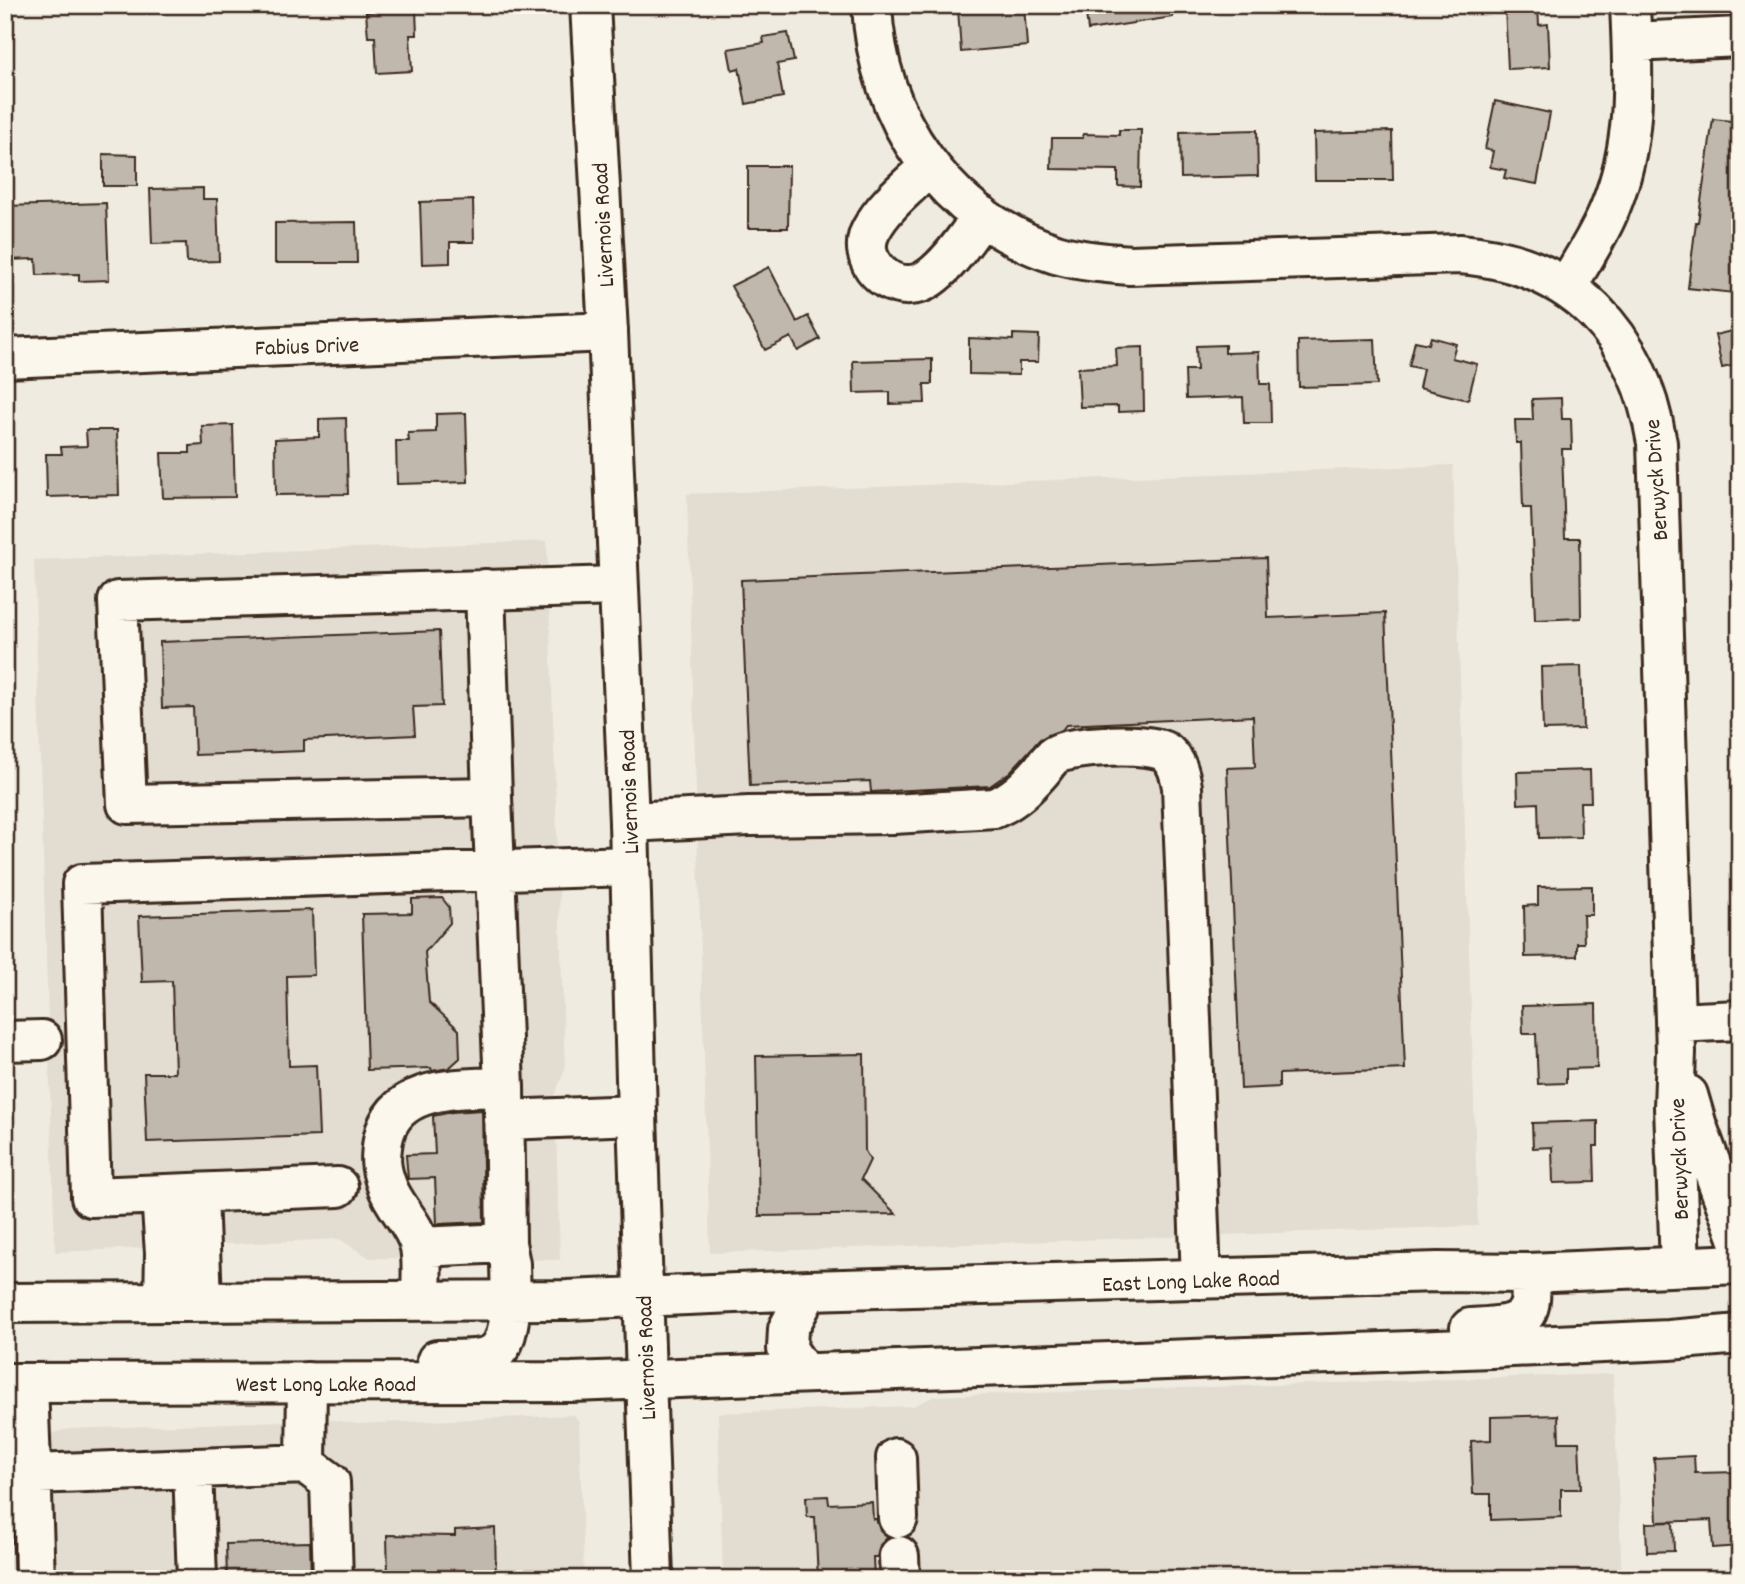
<svg xmlns="http://www.w3.org/2000/svg" width="1745" height="1584" font-family="Dekko,sans-serif">
<style>
.built{fill:#e2dcd1}
.building{fill:#c0b8ad;stroke:#3b2a1e;stroke-width:2}
.lines{fill:none;stroke-linecap:round;stroke-linejoin:round}
.minor-casing{stroke:#3b2a1e;stroke-width:44}
.major-casing{stroke:#3b2a1e;stroke-width:44}
.minor{stroke:#fbf7ec;stroke-width:38}
.major{stroke:#fbf7ec;stroke-width:38}
.labels{text-anchor:middle;stroke-width:6;stroke-linejoin:round;paint-order:stroke}
.street-label{font-size:23px;fill:#3b2a1e;stroke:#fbf7ec}
</style>
<rect width="100%" height="100%" fill="#f0ebe0"/>
<filter id="ink" filterUnits="userSpaceOnUse"><feTurbulence type="fractalNoise" baseFrequency=".0143" numOctaves="2"/><feDisplacementMap in="SourceGraphic" scale="14" xChannelSelector="R" yChannelSelector="G"/><feConvolveMatrix kernelMatrix="1 2 1 2 8 2 1 2 1" color-interpolation-filters="sRGB"/></filter>
<g filter="url(#ink)">
<path class="built" d="M 1453,465 L 1478,1226 L 710,1253 L 687,494 Z
M 547,541 L 565,1069 L 555,1095 L 560,1260 L 370,1258 L 339,1239 L 55,1252 L 34,560 Z
M 1613,1374 L 1622,1579 L 723,1579 L 718,1413 L 913,1406 L 935,1396 Z
M 574,1415 L 579,1422 L 584,1579 L 5,1579 L 5,1433 L 53,1433 L 69,1429 L 282,1421 L 333,1420 L 358,1424 Z"/>
<path class="building" d="M 997,5 L 1024,5 L 1027,46 L 961,52 L 958,9 Z
M 1085,5 L 1172,5 L 1173,17 L 1088,30 Z
M 1538,6 L 1539,25 L 1548,24 L 1550,67 L 1508,69 L 1505,7 Z
M 416,9 L 417,35 L 410,35 L 412,71 L 377,73 L 375,37 L 368,37 L 366,12 Z
M 788,33 L 794,61 L 777,64 L 783,97 L 746,104 L 739,68 L 732,70 L 728,49 L 764,43 L 763,37 Z
M 1495,101 L 1550,113 L 1537,184 L 1504,178 L 1506,170 L 1490,167 L 1493,151 L 1485,149 Z
M 1713,119 L 1740,122 L 1740,240 L 1734,293 L 1688,288 L 1696,222 L 1698,222 Z
M 1119,130 L 1141,130 L 1140,187 L 1118,186 L 1118,170 L 1051,169 L 1052,138 L 1083,138 L 1083,134 L 1119,135 Z
M 1257,130 L 1258,176 L 1181,178 L 1180,132 Z
M 1392,131 L 1393,180 L 1315,180 L 1314,133 Z
M 103,154 L 137,155 L 137,186 L 103,186 Z
M 748,166 L 789,166 L 788,228 L 748,228 Z
M 203,188 L 203,199 L 217,199 L 219,261 L 187,262 L 186,243 L 152,244 L 150,189 Z
M 473,200 L 474,242 L 450,242 L 450,263 L 422,264 L 420,202 Z
M 106,203 L 109,280 L 79,281 L 79,274 L 37,275 L 36,259 L 5,260 L 5,206 Z
M 356,222 L 357,263 L 275,263 L 275,223 Z
M 769,267 L 797,322 L 808,316 L 820,339 L 798,351 L 791,337 L 765,350 L 731,286 Z
M 1740,329 L 1740,364 L 1722,368 L 1715,335 Z
M 1013,334 L 1039,335 L 1038,362 L 1019,362 L 1019,375 L 969,374 L 969,338 L 1013,340 Z
M 1431,337 L 1456,344 L 1452,358 L 1477,364 L 1468,400 L 1419,388 L 1423,369 L 1409,366 L 1415,341 L 1429,344 Z
M 1375,339 L 1377,385 L 1299,387 L 1298,341 Z
M 1225,345 L 1225,353 L 1259,352 L 1260,384 L 1270,384 L 1271,423 L 1244,423 L 1243,397 L 1186,399 L 1185,370 L 1197,370 L 1196,346 Z
M 1143,347 L 1144,411 L 1118,412 L 1118,406 L 1080,407 L 1078,368 L 1117,366 L 1116,348 Z
M 932,359 L 932,384 L 924,384 L 925,403 L 890,404 L 890,392 L 854,393 L 853,361 Z
M 1561,398 L 1562,419 L 1571,419 L 1572,449 L 1562,449 L 1565,538 L 1580,538 L 1581,618 L 1535,620 L 1531,508 L 1523,508 L 1521,443 L 1516,443 L 1515,420 L 1533,420 L 1532,399 Z
M 466,413 L 468,482 L 397,484 L 396,441 L 409,441 L 408,433 L 436,432 L 436,414 Z
M 346,418 L 348,494 L 276,495 L 275,439 L 319,437 L 319,419 Z
M 233,425 L 235,497 L 163,498 L 161,453 L 190,453 L 190,446 L 203,445 L 202,426 Z
M 86,430 L 117,430 L 119,495 L 47,497 L 46,454 L 62,454 L 61,447 L 87,446 Z
M 1266,558 L 1268,618 L 1385,613 L 1405,1069 L 1279,1074 L 1279,1087 L 1241,1089 L 1227,768 L 1255,767 L 1253,716 L 1066,725 L 1062,730 L 1040,739 L 1010,772 L 990,786 L 871,792 L 870,781 L 750,786 L 741,580 Z
M 439,631 L 442,706 L 413,707 L 415,735 L 304,740 L 304,751 L 195,755 L 193,707 L 162,708 L 160,642 Z
M 1581,666 L 1583,729 L 1543,730 L 1541,667 Z
M 1590,770 L 1591,802 L 1580,802 L 1581,837 L 1539,838 L 1538,803 L 1518,804 L 1517,772 Z
M 1592,886 L 1592,915 L 1583,915 L 1584,943 L 1577,943 L 1577,956 L 1525,957 L 1524,906 L 1538,905 L 1538,887 Z
M 442,898 L 449,907 L 450,923 L 425,952 L 429,1002 L 459,1030 L 460,1058 L 449,1068 L 432,1071 L 431,1068 L 367,1070 L 362,914 L 412,913 L 412,899 Z
M 312,910 L 314,975 L 287,976 L 289,1066 L 316,1065 L 319,1136 L 147,1142 L 144,1073 L 175,1073 L 172,981 L 142,982 L 139,916 Z
M 1596,1004 L 1597,1068 L 1566,1069 L 1566,1083 L 1538,1084 L 1536,1034 L 1523,1034 L 1522,1006 Z
M 864,1054 L 865,1151 L 870,1160 L 861,1179 L 896,1214 L 759,1216 L 756,1056 Z
M 482,1110 L 484,1222 L 437,1224 L 435,1178 L 408,1179 L 406,1155 L 435,1154 L 433,1116 L 452,1112 Z
M 1598,1121 L 1598,1146 L 1594,1146 L 1595,1182 L 1553,1183 L 1552,1147 L 1533,1148 L 1532,1123 Z
M 1558,1415 L 1559,1442 L 1579,1442 L 1581,1489 L 1561,1489 L 1561,1517 L 1491,1520 L 1491,1494 L 1473,1494 L 1471,1441 L 1491,1440 L 1491,1417 Z
M 1694,1456 L 1695,1473 L 1740,1472 L 1740,1546 L 1713,1548 L 1711,1520 L 1657,1522 L 1654,1458 Z
M 828,1496 L 829,1504 L 872,1502 L 873,1519 L 876,1519 L 880,1530 L 888,1537 L 880,1545 L 877,1557 L 873,1557 L 874,1579 L 818,1579 L 815,1517 L 807,1517 L 806,1497 Z
M 1673,1522 L 1674,1551 L 1647,1552 L 1646,1523 Z
M 495,1528 L 496,1579 L 388,1579 L 387,1535 L 455,1536 L 455,1530 Z
M 310,1542 L 311,1579 L 227,1579 L 226,1544 Z"/>
<g class="lines">
<defs>
<path id="minor" d="M 872,5 C 877,119 945,218 1056,254 C 1080,261 1105,263 1130,265 L 1460,254 C 1574,263 1639,334 1657,443 L 1676,1052 L 1674,1107 L 1680,1265
M 1632,42 L 1740,37
M 930,166 C 910,185 884,205 871,230 C 855,260 889,294 920,283 C 943,274 968,236 982,216
M 1566,288 C 1581,262 1599,236 1610,208 C 1638,140 1633,76 1630,5
M 5,358 L 608,332
M 485,589 L 492,797 L 127,804 L 118,601 L 618,586
M 492,797 L 504,1087 L 506,1243 L 510,1264 L 511,1301
M 629,822 L 749,816 L 893,814 L 995,808 C 1014,800 1027,787 1041,771 C 1045,766 1050,758 1055,755 C 1072,745 1152,741 1167,753 C 1177,762 1180,774 1182,787 L 1201,1279
M 1675,1023 L 1740,1020
M 5,1041 L 42,1040
M 1688,1095 L 1697,1126 L 1740,1243
M 504,1120 L 637,1115
M 338,1187 L 91,1197 L 82,884 L 630,866
M 198,1194 L 202,1301
M 161,1195 L 165,1253 L 164,1301
M 420,1247 L 506,1243
M 421,1300 C 421,1283 423,1264 420,1247 C 415,1224 395,1208 387,1186 C 380,1167 380,1159 383,1140 C 394,1084 460,1089 504,1087
M 307,1382 L 306,1464 L 330,1482 L 333,1579
M 28,1383 L 35,1579
M 896,1458 L 898,1518
M 193,1468 L 197,1579
M 32,1474 L 306,1464
M 899,1556 L 900,1579"/>
<path id="major" d="M 590,5 L 608,332 L 629,822 L 637,1115 L 653,1579
M 5,1303 L 567,1300 L 809,1290 L 1438,1272 L 1528,1273 L 1740,1264
M 1470,1328 C 1514,1326 1539,1325 1528,1273
M 437,1360 C 493,1359 506,1364 511,1301
M 803,1372 L 787,1349 L 788,1329 L 809,1290
M 5,1383 L 572,1382 L 1491,1348 L 1669,1340 L 1740,1334"/>
</defs>
<use href="#minor" class="minor-casing"/>
<use href="#major" class="major-casing"/>
<use href="#minor" class="minor"/>
<use href="#major" class="major"/>
</g>
</g>
<g class="labels">
<g class="street-label">
<text transform="translate(602 225) rotate(-93)" y="8">Livernois Road</text>
<text transform="translate(307 345) rotate(-2)" y="8">Fabius Drive</text>
<text transform="translate(1655 480) rotate(-94)" y="8">Berwyck Drive</text>
<text transform="translate(628 792) rotate(-92)" y="8">Livernois Road</text>
<text transform="translate(1678 1159) rotate(-92)" y="8">Berwyck Drive</text>
<text transform="translate(1191 1280) rotate(-2)" y="8">East Long Lake Road</text>
<text transform="translate(645 1358) rotate(-92)" y="8">Livernois Road</text>
<text x="326" y="1391">West Long Lake Road</text>
</g>
</g>
<rect width="1745" height="1584" fill="none" stroke="#fbf7ec" stroke-width="28"/>
<rect x="14" y="14" width="1717" height="1556" fill="none" stroke="#3b2a1e" stroke-width="2.5" filter="url(#ink)"/>
</svg>
